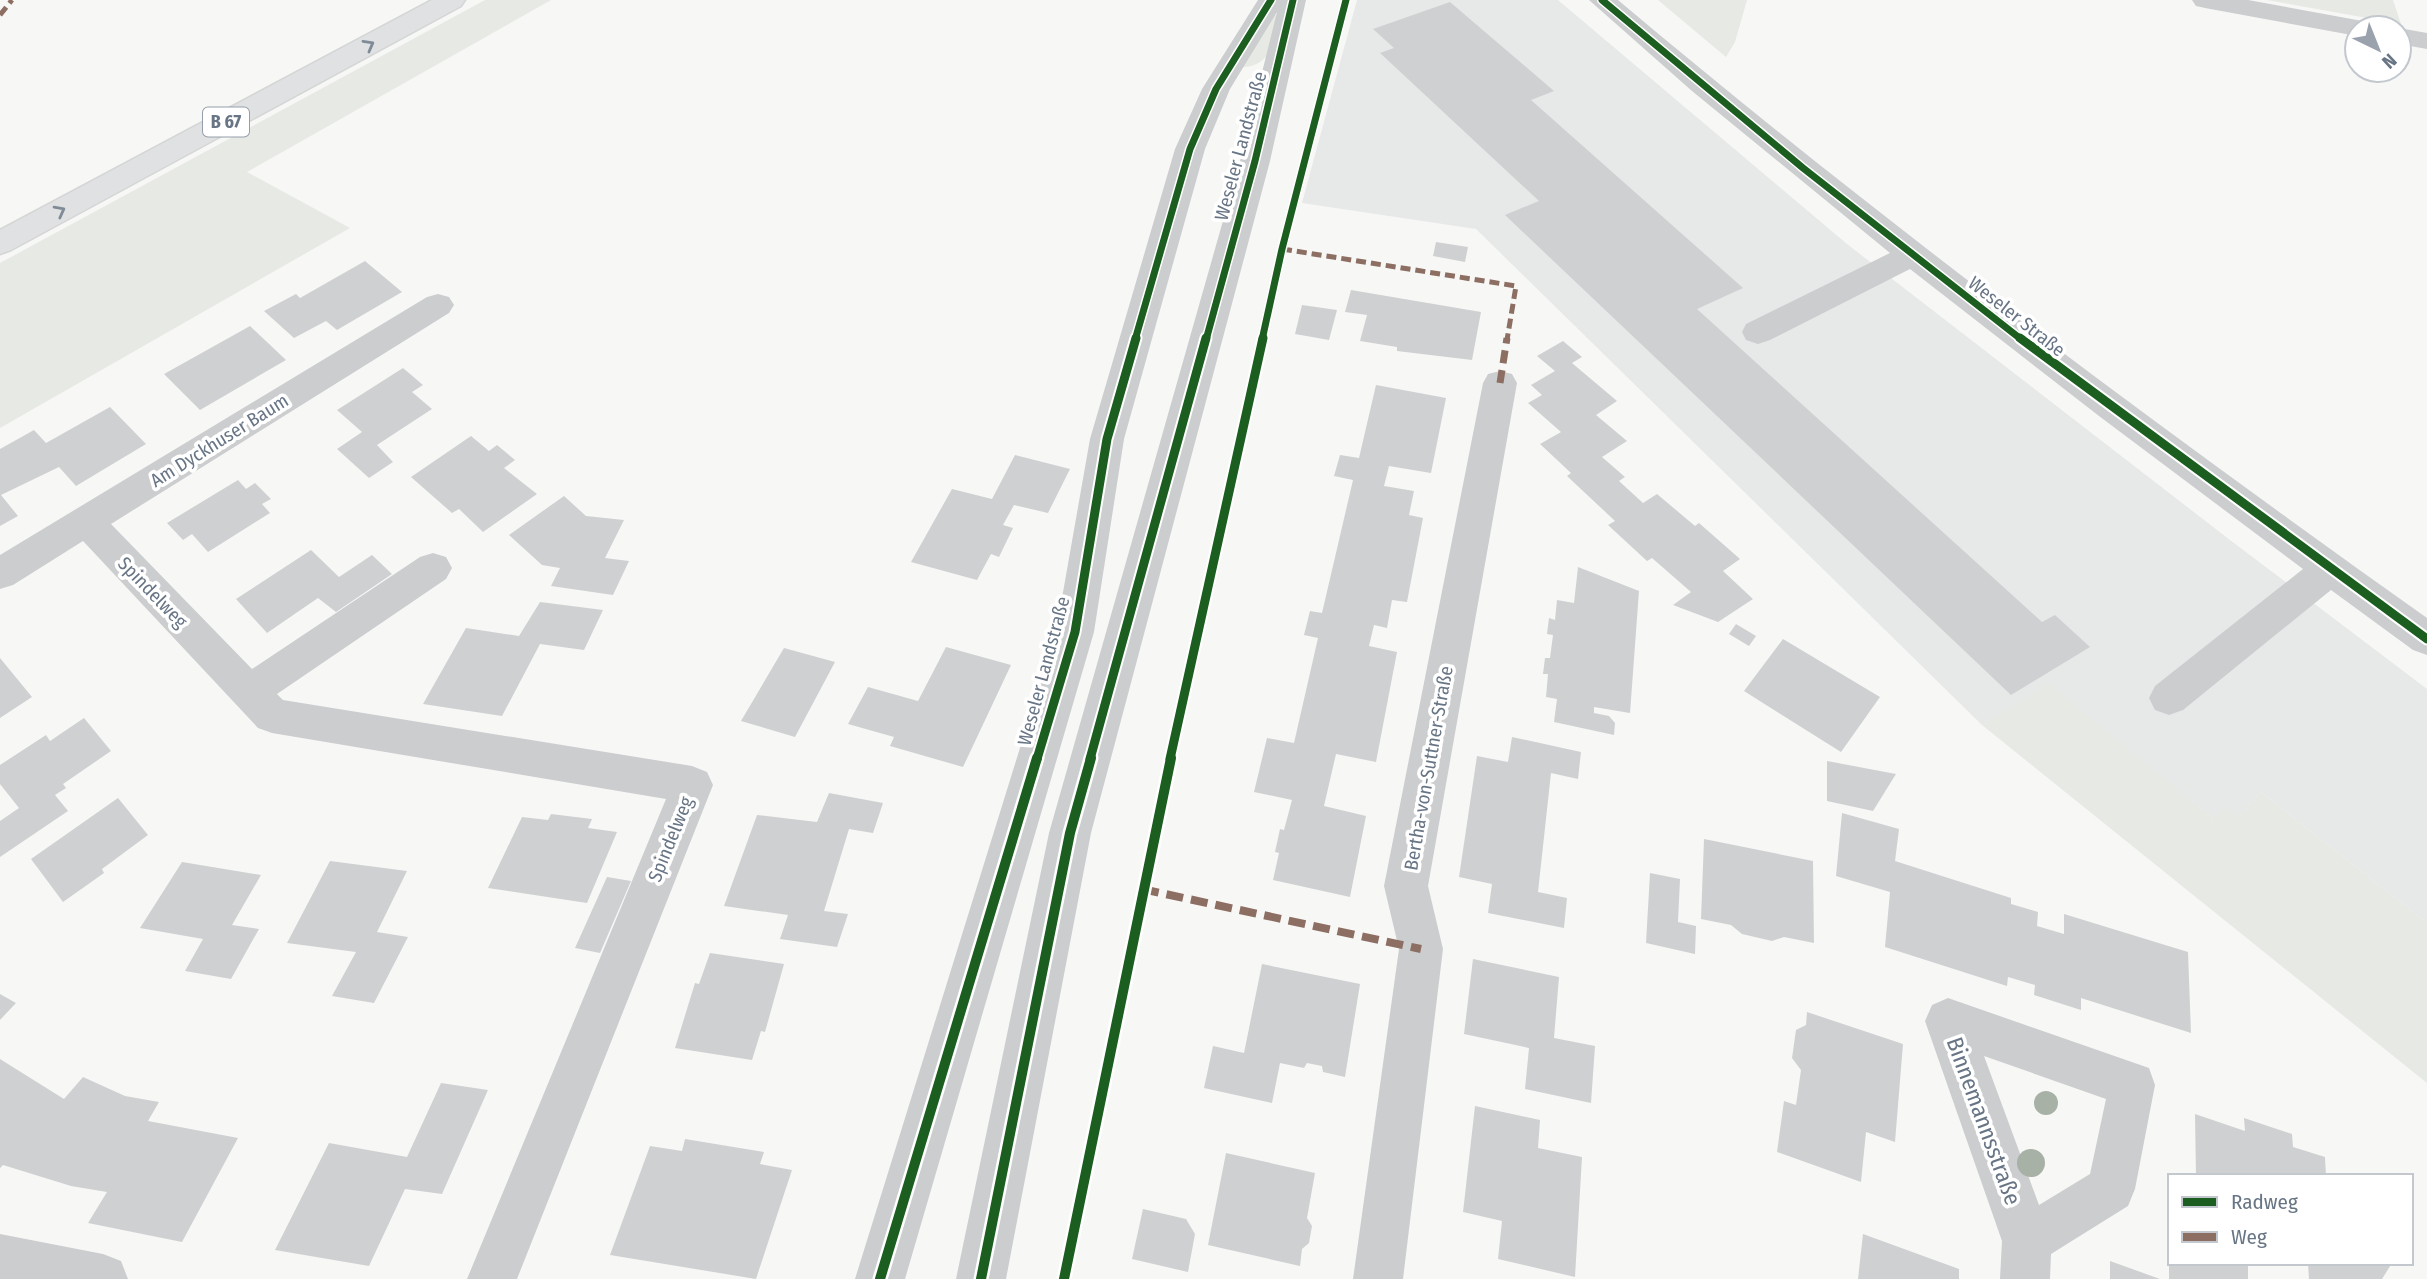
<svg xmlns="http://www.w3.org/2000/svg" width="2427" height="1279" font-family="'Fira Sans Condensed',sans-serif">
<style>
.built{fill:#e7e8e8}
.green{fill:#e6e9e4}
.building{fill:#cfd0d1}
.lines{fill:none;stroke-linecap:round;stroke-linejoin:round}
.highway-casing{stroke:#d4d5d5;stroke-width:3}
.minor{fill:#cccdcf;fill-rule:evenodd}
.highway{fill:#e0e1e2;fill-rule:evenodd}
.quiet-far2{stroke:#8d6e63;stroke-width:5;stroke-dasharray:10 5;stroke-linecap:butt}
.quiet-far1{stroke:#8d6e63;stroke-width:7;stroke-dasharray:13 7;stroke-linecap:butt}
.quiet{stroke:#8d6e63;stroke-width:8;stroke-dasharray:17 8;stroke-linecap:butt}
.cycleway-far2-casing{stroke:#fff;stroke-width:10}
.cycleway-far1-casing{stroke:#fff;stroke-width:13}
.cycleway-casing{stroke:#fff;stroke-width:15}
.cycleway-far2{stroke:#1b5e20;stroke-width:7}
.cycleway-far1{stroke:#1b5e20;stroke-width:9}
.cycleway{stroke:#1b5e20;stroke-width:10}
.tree{fill:#a7b1a5}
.oneway{stroke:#808b98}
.labels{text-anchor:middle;stroke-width:7;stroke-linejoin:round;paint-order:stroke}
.shield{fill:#fff;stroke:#959eaa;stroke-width:2}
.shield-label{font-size:18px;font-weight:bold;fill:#687585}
.street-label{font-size:19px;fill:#687585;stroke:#fff}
.near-street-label{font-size:23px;fill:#687585;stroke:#fff}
</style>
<rect width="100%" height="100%" fill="#f7f7f6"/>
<path class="built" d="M 1357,0 L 1558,0 L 1847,244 L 2230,540 L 2427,689 L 2427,923 L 2261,792 L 2239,816 L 2214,819 L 2048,684 L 1982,725 L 1476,229 L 1302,203 Z"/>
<path class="green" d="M 485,0 L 551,0 L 247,172 L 350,228 L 0,428 L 0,263 Z
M 1658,0 L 1747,0 L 1735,42 L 1726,57 Z
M 2267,0 L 2393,0 L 2401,24 Z
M 1272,15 L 1280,15 C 1274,40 1272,67 1241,67 Z
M 2048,683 L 2214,819 L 2226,806 L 2239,816 L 2261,792 L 2427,923 L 2427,1083 L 1982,725 Z"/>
<path class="building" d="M 1450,2 L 1554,91 L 1531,100 L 1743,288 L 1697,309 L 2042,622 L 2055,615 L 2090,647 L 2011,695 L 1505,215 L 1539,201 L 1380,53 L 1394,48 L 1373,29 Z
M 1436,242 L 1468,247 L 1465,262 L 1433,256 Z
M 365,261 L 402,292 L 337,330 L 326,321 L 294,338 L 264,311 L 296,294 L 300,298 Z
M 1351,290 L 1481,312 L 1472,360 L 1397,351 L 1397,347 L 1360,341 L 1367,315 L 1345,312 Z
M 1302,305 L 1337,310 L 1329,340 L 1295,334 Z
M 250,326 L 286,360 L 200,410 L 164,374 Z
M 1563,341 L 1582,357 L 1572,363 L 1617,401 L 1596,415 L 1627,441 L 1602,457 L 1625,477 L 1619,481 L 1643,503 L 1657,494 L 1695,526 L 1699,523 L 1740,559 L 1723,571 L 1753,599 L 1718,622 L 1673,605 L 1691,592 L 1652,558 L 1647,561 L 1608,525 L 1615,521 L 1567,476 L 1571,473 L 1540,444 L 1561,432 L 1528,403 L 1542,395 L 1531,385 L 1555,371 L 1537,356 Z
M 403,368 L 423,385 L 412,392 L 432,409 L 377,445 L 393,462 L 369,478 L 337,449 L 362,432 L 337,410 Z
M 1376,385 L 1446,398 L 1431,473 L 1389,466 L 1384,486 L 1414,491 L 1409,515 L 1423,518 L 1407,602 L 1392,600 L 1387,628 L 1374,625 L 1369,646 L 1397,652 L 1376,762 L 1336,754 L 1324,806 L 1366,816 L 1350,897 L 1273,880 L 1279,853 L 1275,852 L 1280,829 L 1284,830 L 1292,800 L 1254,792 L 1267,738 L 1294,743 L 1318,638 L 1304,635 L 1310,611 L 1322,613 L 1353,480 L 1334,476 L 1340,455 L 1359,458 Z
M 110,407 L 146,444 L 76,486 L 59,467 L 1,495 L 18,516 L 0,526 L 0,449 L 34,430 L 46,443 Z
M 471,436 L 489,451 L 497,445 L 515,460 L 504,468 L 537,494 L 483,532 L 459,509 L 452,513 L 411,477 Z
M 1015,455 L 1070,469 L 1048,513 L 1014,505 L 1003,525 L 1013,528 L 999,557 L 991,554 L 977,580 L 911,562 L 952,489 L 992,499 Z
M 238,480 L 246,489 L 255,483 L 271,499 L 262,504 L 270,513 L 208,552 L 192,534 L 183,540 L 167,523 Z
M 564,496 L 586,516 L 624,520 L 605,558 L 629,561 L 613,595 L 551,586 L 560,568 L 542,565 L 509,535 Z
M 311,550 L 339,577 L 372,555 L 392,574 L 336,612 L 318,598 L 267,633 L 236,599 Z
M 1578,567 L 1639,591 L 1630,713 L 1594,707 L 1594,713 L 1609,716 L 1615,723 L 1614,735 L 1554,722 L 1557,699 L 1546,697 L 1548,674 L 1543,674 L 1545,658 L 1550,658 L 1553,635 L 1547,634 L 1549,618 L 1555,620 L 1557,600 L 1574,603 Z
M 540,602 L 603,610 L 584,650 L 540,644 L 502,716 L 423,704 L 466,628 L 519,636 Z
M 1736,624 L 1756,636 L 1749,646 L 1729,634 Z
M 1783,639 L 1880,697 L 1841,752 L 1744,691 Z
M 946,647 L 1011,665 L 963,767 L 890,746 L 894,737 L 848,724 L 868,687 L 918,701 Z
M 784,648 L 835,662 L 795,737 L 741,721 Z
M 0,658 L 32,697 L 0,718 Z
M 84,718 L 111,751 L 63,784 L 66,788 L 55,795 L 68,811 L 0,857 L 0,821 L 19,808 L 0,784 L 0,765 L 46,735 L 50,741 Z
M 1512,737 L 1581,752 L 1578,779 L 1551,773 L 1538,892 L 1567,898 L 1564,928 L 1488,913 L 1492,884 L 1459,877 L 1477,756 L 1508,762 Z
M 1827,761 L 1896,774 L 1873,811 L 1827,801 Z
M 829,793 L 883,803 L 873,833 L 849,829 L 824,911 L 848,914 L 837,947 L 780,939 L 788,915 L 724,906 L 757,815 L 817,822 Z
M 118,798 L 148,835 L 102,869 L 104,873 L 63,902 L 31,859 Z
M 1842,813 L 1899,829 L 1895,861 L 2011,898 L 2011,904 L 2038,912 L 2037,926 L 2064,934 L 2064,914 L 2188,952 L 2191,1033 L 2081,998 L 2081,1010 L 2034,995 L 2035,985 L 2008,977 L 2007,986 L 1885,947 L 1890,892 L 1836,876 Z
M 551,814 L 592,819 L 588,828 L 617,832 L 587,903 L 488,888 L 522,817 L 548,820 Z
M 1704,839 L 1813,861 L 1814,943 L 1784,937 L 1772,941 L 1742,934 L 1731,925 L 1701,919 Z
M 330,861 L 407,871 L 377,932 L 408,937 L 374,1003 L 332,996 L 356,952 L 287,943 Z
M 182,862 L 261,875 L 232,925 L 259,929 L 231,979 L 185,971 L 203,939 L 140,928 Z
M 1650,873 L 1680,879 L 1678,922 L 1696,926 L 1695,954 L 1646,943 Z
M 607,877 L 631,881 L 600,953 L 575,948 Z
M 710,953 L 784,964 L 765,1032 L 761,1031 L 752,1060 L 675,1048 L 695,983 L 699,984 Z
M 1473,959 L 1559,977 L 1554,1038 L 1595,1046 L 1591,1103 L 1525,1089 L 1529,1048 L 1464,1034 Z
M 1262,964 L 1360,984 L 1345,1077 L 1323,1072 L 1322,1066 L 1307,1063 L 1304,1068 L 1280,1063 L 1272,1103 L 1204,1088 L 1213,1046 L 1244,1053 Z
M 0,994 L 16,1003 L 0,1020 Z
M 1807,1012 L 1903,1044 L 1895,1142 L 1866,1132 L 1861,1182 L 1777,1152 L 1784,1101 L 1796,1105 L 1801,1070 L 1792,1058 L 1796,1030 L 1806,1025 Z
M 0,1059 L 64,1099 L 83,1077 L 125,1096 L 159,1102 L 148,1121 L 238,1138 L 182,1242 L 88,1223 L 107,1192 L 71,1186 L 3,1165 L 0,1168 Z
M 441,1083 L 488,1090 L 442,1194 L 405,1189 L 369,1266 L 275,1250 L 329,1143 L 407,1157 Z
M 1475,1106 L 1540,1120 L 1538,1148 L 1582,1157 L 1575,1277 L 1498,1259 L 1502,1221 L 1463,1212 Z
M 2195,1114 L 2245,1131 L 2244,1118 L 2292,1134 L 2293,1147 L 2325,1157 L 2326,1176 L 2196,1176 Z
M 685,1139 L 764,1152 L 760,1164 L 792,1170 L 756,1279 L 610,1255 L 650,1146 L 682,1151 Z
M 1226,1153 L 1315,1173 L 1307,1218 L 1312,1226 L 1309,1243 L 1302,1249 L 1300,1266 L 1208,1245 Z
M 1143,1209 L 1186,1219 L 1195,1234 L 1188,1272 L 1132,1259 Z
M 1863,1234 L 1959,1269 L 1959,1279 L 1858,1279 Z
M 2110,1261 L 2160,1279 L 2110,1279 Z
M 2169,1263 L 2248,1263 L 2248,1279 L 2169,1279 Z
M 2308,1263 L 2392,1263 L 2382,1279 L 2309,1279 Z"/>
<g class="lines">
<defs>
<path id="highway" d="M 432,0 L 465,0 L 461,6 L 11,250 L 0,254 L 0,230 Z"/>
</defs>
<use href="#highway" class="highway-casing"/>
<path class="minor" d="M 1258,0 L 1306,0 L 1270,161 L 1091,833 L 1006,1279 L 956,1279 L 1049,833 L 1240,161 L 1277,12 L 1230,89 L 1205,149 L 1124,439 L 1094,632 L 905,1279 L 855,1279 L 1056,632 L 1090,439 L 1175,149 L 1202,89 Z
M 1589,0 L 1618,0 C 1878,219 2150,421 2427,618 L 2427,655 L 2413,650 L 2331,590 L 2183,710 L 2169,715 L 2155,710 L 2149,698 L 2155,686 L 2303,569 L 2099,416 L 1910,269 L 1770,340 L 1758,344 L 1746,340 L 1742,332 L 1746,324 L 1890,253 L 1692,91 Z
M 2192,0 L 2248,0 L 2357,20 L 2367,22 L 2371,28 L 2357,28 L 2357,36 L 2205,8 L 2196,6 Z
M 2398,28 L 2399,28 L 2427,33 L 2427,49 L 2399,44 Z
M 438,294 L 449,297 L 454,305 L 449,313 L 111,524 L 252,669 L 420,557 L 433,553 L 446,557 L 452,568 L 446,579 L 277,694 L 283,700 L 692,766 L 707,772 L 713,785 L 517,1279 L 467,1279 L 666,799 L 272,733 L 258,728 L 83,541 L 13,585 L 0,589 L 0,555 L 427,297 Z
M 1500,371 L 1512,374 L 1517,383 L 1428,886 L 1443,949 L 1403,1279 L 1353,1279 L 1399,949 L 1384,886 L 1483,383 L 1488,374 Z
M 1948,998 L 2149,1068 L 2155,1085 L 2135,1189 L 2128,1206 L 2051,1254 L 2050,1279 L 2000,1279 L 2002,1241 L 1925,1021 L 1932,1005 ZM 1984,1056 L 2106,1099 L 2090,1174 L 2039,1205 Z
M 0,1234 L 103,1254 L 121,1261 L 128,1279 L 0,1279 Z"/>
<use href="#highway" class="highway"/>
<path class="quiet-far2" d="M 0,15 L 12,0
M 1282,249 L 1516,286 L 1507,340"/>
<path class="quiet-far1" d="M 1500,383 L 1507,338"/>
<path class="quiet" d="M 1142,889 L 1421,949"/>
<defs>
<path id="cycleway-far2" d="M 1602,0 L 1803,168 L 2022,340
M 1135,340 L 1190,149 L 1216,89 L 1271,0
M 1206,340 L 1255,161 L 1293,0
M 1262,340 L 1282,249 L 1346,0"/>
<path id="cycleway-far1" d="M 2020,338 L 2427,639
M 1037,759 L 1075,632 L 1107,439 L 1136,338
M 1090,759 L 1206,338
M 1170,759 L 1263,338"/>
<path id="cycleway" d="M 880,1279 L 1037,758
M 981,1279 L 1070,833 L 1091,758
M 1064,1279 L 1171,758"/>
</defs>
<use href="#cycleway-far2" class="cycleway-far2-casing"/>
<use href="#cycleway-far1" class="cycleway-far1-casing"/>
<use href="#cycleway" class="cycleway-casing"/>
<use href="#cycleway-far2" class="cycleway-far2"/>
<use href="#cycleway-far1" class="cycleway-far1"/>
<use href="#cycleway" class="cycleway"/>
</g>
<g class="tree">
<circle cx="2046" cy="1103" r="12"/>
<circle cx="2031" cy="1163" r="14"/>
</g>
<defs><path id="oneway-chevron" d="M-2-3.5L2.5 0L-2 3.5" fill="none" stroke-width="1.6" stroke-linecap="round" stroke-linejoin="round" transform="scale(1.75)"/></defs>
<g class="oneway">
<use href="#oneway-chevron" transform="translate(369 45) rotate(-29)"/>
<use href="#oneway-chevron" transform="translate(60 211) rotate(-28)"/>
</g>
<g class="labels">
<rect class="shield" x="203" y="107.5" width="46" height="29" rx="5"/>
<g class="shield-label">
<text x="226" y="128">B 67</text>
</g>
<g class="street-label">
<text transform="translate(1240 146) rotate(-75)" y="7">Weseler Landstraße</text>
<text transform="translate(2017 316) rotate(38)" y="7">Weseler Straße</text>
<text transform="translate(219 440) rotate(-32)" y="7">Am Dyckhuser Baum</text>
<text transform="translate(153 592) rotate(46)" y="7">Spindelweg</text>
<text transform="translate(1043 671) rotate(-75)" y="7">Weseler Landstraße</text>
<text transform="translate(1428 768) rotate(-80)" y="7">Bertha-von-Suttner-Straße</text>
<text transform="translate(670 839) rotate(-68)" y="7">Spindelweg</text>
</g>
<g class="near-street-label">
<text transform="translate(1984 1121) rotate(70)" y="8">Binnemannsstraße</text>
</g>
</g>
<rect x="2168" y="1174" width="245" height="91" fill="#ffffff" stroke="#c3c8ce" stroke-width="2"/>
<rect x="2182" y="1197" width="35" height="10" fill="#1b5e20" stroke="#c3c8ce" stroke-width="2"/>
<text x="2231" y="1209" font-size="21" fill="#687585">Radweg</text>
<rect x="2182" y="1232" width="35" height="10" fill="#8d6e63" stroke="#c3c8ce" stroke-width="2"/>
<text x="2231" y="1244" font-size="21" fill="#687585">Weg</text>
<g transform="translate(2378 49) rotate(137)"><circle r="33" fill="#ffffff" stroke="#c3c8ce" stroke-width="2"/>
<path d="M0-5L12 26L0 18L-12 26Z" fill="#9aa2ad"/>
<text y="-10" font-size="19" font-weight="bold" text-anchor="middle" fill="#687585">N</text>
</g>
</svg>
